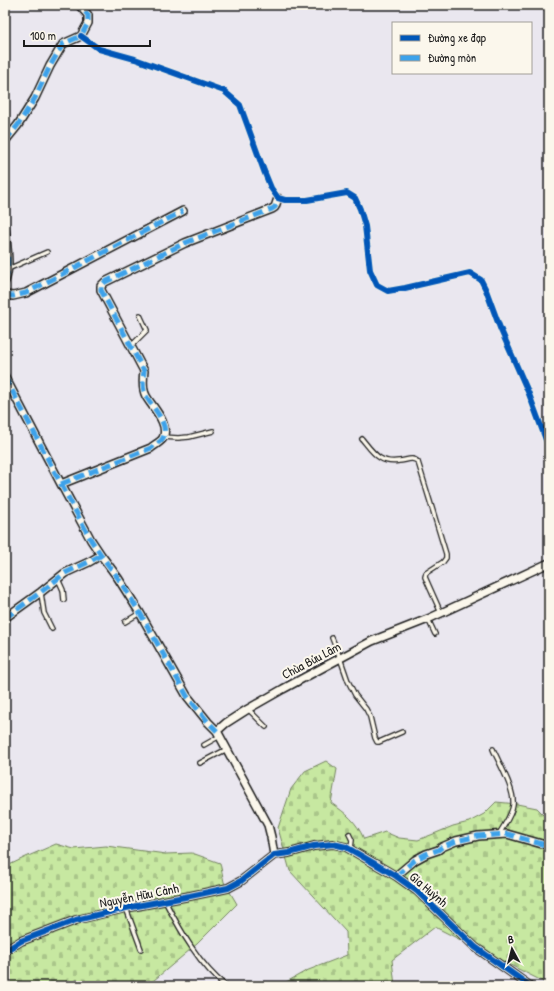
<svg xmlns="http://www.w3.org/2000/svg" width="554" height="991" font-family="'Patrick Hand',sans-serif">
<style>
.cemetery{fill:url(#cemetery-stones);stroke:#72825e}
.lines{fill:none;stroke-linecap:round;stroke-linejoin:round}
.service-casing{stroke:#1c1c1c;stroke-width:6}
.minor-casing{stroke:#1c1c1c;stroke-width:10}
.service{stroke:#fbf7ec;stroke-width:3.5}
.minor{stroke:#fbf7ec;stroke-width:7}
.quiet{stroke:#3da2ea;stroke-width:5;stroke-dasharray:10 5;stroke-linecap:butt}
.cycleway-casing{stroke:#fbf7ec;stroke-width:8}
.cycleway{stroke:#0057b8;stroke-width:6}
.labels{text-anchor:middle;stroke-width:4;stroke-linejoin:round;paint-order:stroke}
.street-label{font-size:13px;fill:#1c1c1c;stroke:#fbf7ec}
</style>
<defs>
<pattern id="cemetery-stones" width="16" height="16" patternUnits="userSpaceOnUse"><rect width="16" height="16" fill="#c7e8a1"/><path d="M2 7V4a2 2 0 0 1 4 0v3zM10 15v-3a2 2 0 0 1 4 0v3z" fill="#aac68a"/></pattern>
</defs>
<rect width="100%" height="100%" fill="#eae7ef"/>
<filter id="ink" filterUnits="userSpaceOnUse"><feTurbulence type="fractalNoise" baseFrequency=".025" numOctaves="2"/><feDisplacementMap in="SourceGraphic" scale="8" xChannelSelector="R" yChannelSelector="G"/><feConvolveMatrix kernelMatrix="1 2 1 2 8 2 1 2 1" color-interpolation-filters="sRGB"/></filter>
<g filter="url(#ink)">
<path class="cemetery" d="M 326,761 L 337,769 L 331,803 C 347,814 356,821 364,839 L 385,832 L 399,838 L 418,840 L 436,833 L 453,826 L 469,822 L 484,814 L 496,802 L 517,804 L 537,808 L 549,820 L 549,986 L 544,982 L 435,927 L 392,960 L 395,986 L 282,986 L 281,985 L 306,971 L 347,955 L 346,932 L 290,871 L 278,828 L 291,789 L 305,771 Z
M 56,844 L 74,849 L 106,846 L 166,854 L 192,853 L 220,863 L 224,882 L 237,904 L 197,944 L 147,986 L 84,986 L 77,979 L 69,986 L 5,986 L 5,867 L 26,857 Z"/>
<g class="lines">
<defs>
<path id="service" d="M 8,269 L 47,252
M 131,346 L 147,330 L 140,315
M 163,437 L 178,438 L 189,437 L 213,431
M 362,439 C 367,445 373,454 380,458 C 385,461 393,462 399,461 C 406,461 412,456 418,462 L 446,554 L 446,558 L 443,562 L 426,573 L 425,577 L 441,613
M 58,579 L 63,590 L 64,600
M 41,593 L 44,613 L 52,629
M 428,619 L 435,634
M 125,622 L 140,613
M 332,638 L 340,658 L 348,681 L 355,695 L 366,709 L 370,717 L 375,738 L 377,742 L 379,742 L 402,732
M 248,709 L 266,727
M 204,745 L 220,736
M 493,749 C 499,763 515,790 513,805 C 512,815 504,825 499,834
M 200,763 L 227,749
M 349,834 L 352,840 L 351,849
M 165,901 C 180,930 200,966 226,986
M 126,908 L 141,949"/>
<path id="minor" d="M 5,141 L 18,125 L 35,98 L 50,66 L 63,44 L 81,36 L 88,23 L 88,15 L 79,5
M 5,227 C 6,244 11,265 5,281
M 5,295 L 13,296 L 26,293 L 183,211
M 5,377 L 61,484 L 91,540 L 101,555 L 118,578 L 140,613 L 187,696 L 208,722 L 217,731
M 61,484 L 151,448 C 154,445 161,442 163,438 C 170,424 152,407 146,396 C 142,389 143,379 144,371 L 101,290 L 101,286 L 105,282 L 185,243 L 272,209 L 275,207 L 278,198
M 5,618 L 41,592 L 65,573 L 89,562 L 101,555
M 274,855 L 271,837 L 268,825 L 217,731 L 226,723 L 248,709 L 283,689 L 372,641 L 428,619 L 549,563
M 396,876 L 415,860 L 426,854 L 438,850 L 442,847 L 456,841 L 478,836 L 507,834 L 549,846
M 5,951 L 21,941 L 76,920 L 126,908 L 190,896 L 228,888 L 241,881 L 274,855 L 289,853 L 314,846 L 333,844 L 346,847 L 396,876 L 417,891 L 475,947 L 530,986"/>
</defs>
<use href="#service" class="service-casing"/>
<use href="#minor" class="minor-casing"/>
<use href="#service" class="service"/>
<use href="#minor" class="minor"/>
<path class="quiet" d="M 5,141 L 18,125 L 35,98 L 50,66 L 63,44 L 81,36 L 88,23 L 88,15 L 79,5
M 5,227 C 6,244 11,265 5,281
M 5,295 L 13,296 L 26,293 L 183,211
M 5,377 L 61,484 L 91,540 L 101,555 L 118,578 L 140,613 L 187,696 L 208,722 L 217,731
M 61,484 L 151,448 C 154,445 161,442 163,438 C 170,424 152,407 146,396 C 142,389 143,379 144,371 L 101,290 L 101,286 L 105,282 L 185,243 L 272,209 L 275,207 L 278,198
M 5,618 L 41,592 L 65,573 L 89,562 L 101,555
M 396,876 L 415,860 L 426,854 L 438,850 L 442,847 L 456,841 L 478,836 L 507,834 L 549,846"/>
<defs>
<path id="cycleway" d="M 81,36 L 99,49 L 135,59 L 224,91 L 240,105 L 264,171 L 271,188 L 278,198 L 285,200 L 307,200 L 347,193 L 355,198 L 360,209 L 365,226 L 370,270 L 377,285 L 388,291 L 405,288 L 470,273 L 481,280 L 486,290 L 500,328 L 529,394 L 549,448
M 5,951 L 21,941 L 76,920 L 126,908 L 190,896 L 228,888 L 241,881 L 274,855 L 289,853 L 314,846 L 333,844 L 346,847 L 396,876 L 417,891 L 475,947 L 530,986"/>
</defs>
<use href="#cycleway" class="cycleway-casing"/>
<use href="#cycleway" class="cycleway"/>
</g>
</g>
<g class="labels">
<g class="street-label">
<text transform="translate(311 660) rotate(-28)" y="5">Chùa Bửu Lâm</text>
<text transform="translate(429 889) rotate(41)" y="5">Gia Huỳnh</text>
<text transform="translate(139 895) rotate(-11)" y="5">Nguyễn Hữu Cảnh</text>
</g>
</g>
<rect width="554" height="991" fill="none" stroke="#fbf7ec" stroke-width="20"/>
<rect x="10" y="10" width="534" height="971" fill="none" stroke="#1c1c1c" stroke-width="1.5" filter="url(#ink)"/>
<rect x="392" y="22" width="140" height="52" fill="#fbf7ec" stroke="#a29f99"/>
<rect x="400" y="35" width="20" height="6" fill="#0057b8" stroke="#a29f99"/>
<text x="428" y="42" font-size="12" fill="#1c1c1c">Đường xe đạp</text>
<rect x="400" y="55" width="20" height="6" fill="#3da2ea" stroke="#a29f99"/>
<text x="428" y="62" font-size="12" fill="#1c1c1c">Đường mòn</text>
<g transform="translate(512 949) rotate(353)" stroke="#fbf7ec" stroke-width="3" paint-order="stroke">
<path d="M0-3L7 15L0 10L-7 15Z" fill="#1c1c1c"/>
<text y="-6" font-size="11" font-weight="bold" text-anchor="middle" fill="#1c1c1c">B</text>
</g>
<path d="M24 40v6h126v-6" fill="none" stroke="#1c1c1c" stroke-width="2"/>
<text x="30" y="40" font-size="12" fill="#1c1c1c" stroke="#fbf7ec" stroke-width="3" paint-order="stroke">100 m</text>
</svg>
